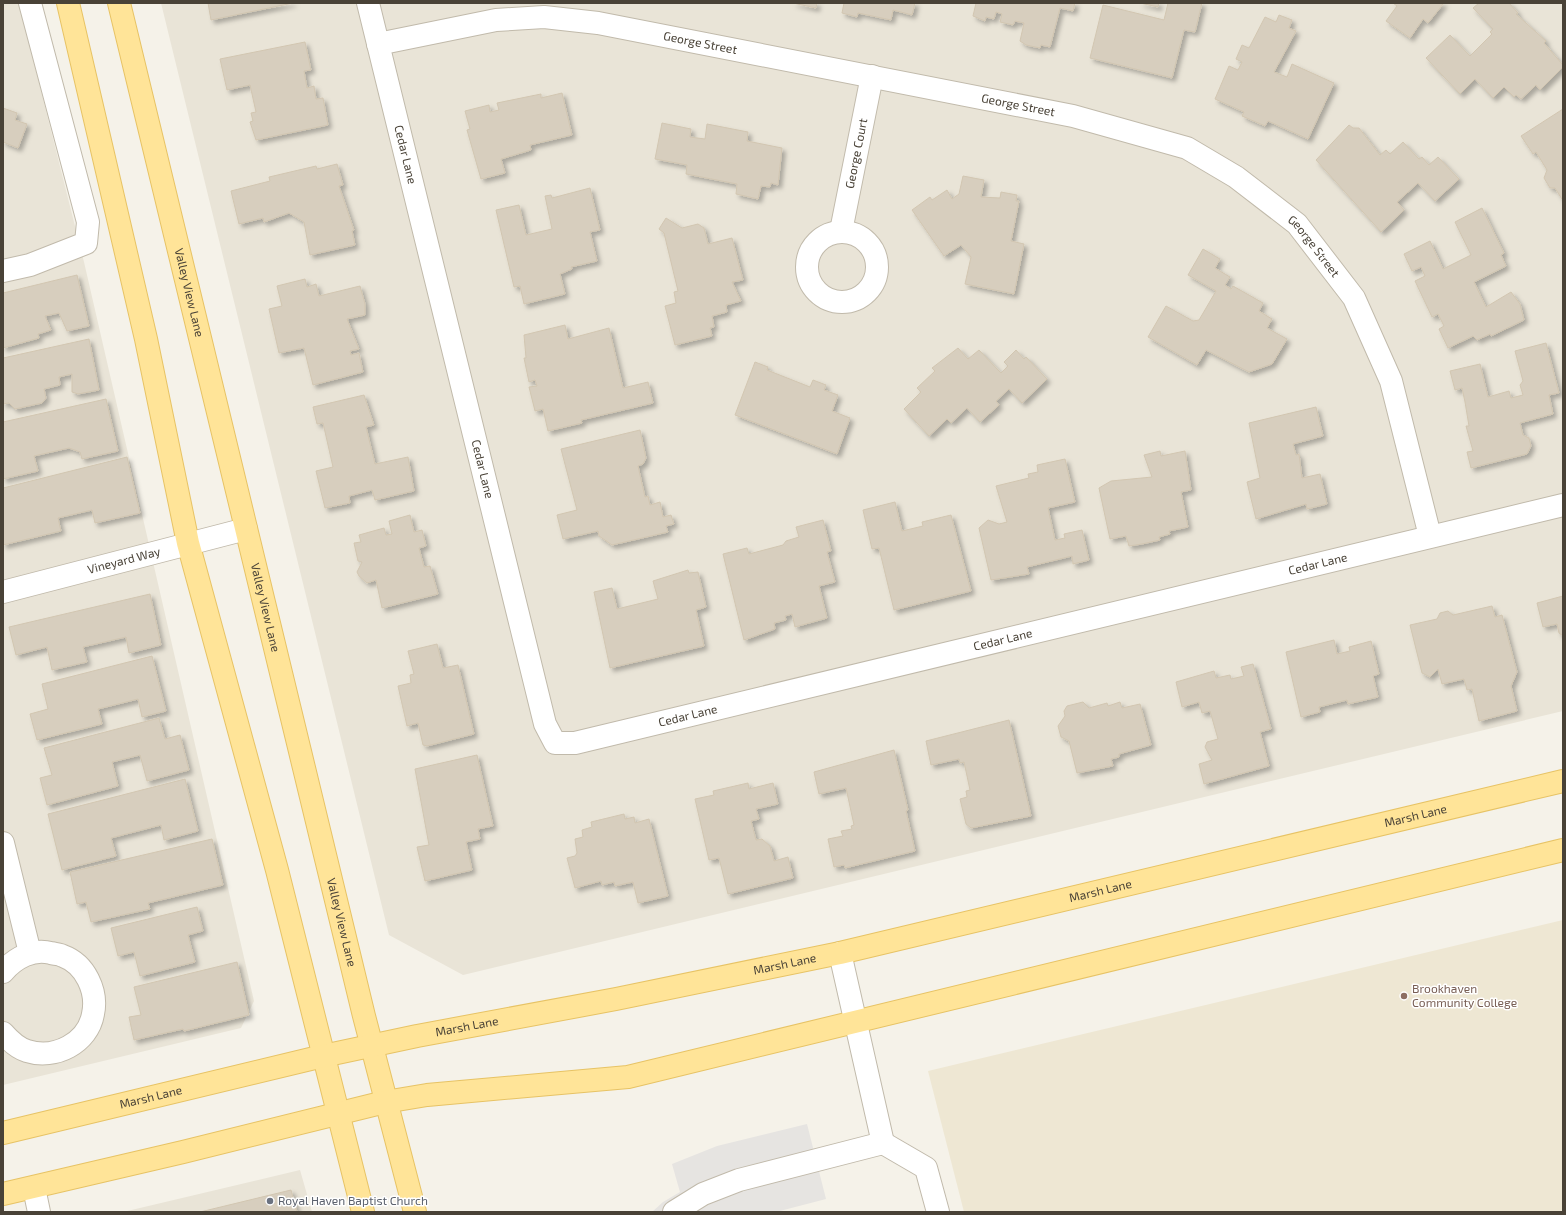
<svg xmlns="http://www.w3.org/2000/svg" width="1566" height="1215" font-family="'Exo 2',sans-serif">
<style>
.residential{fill:#e9e4d7}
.education{fill:#eee7d3}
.parking{fill:#e6e4e1}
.building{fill:#d7cebe;stroke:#d2c6b1;filter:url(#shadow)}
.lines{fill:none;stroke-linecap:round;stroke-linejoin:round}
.minor-casing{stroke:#c1baab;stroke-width:24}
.major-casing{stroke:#e7c365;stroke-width:24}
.minor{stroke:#fff;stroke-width:22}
.major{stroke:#ffe498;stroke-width:22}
.education-dot{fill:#8d6e63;stroke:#fff;stroke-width:1.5}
.worship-dot{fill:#6b7280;stroke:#fff;stroke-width:1.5}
.labels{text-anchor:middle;stroke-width:3;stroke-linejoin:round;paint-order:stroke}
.street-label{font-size:12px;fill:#494237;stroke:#fff}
.education-label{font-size:12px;fill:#785e54;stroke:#fff;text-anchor:start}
.worship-label{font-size:12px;fill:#5b616d;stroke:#fff;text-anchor:start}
</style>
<defs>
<filter id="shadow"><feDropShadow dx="3.5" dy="3.5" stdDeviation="2" flood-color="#0004"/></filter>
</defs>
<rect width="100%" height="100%" fill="#f5f2e9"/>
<path class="residential" d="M 3,3 L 19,3 L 84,262 L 254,1001 L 241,1028 L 3,1085 Z
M 161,3 L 1563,3 L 1563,711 L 463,975 L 389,935 Z
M 300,1170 L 312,1212 L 123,1212 Z"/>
<path class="education" d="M 1563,920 L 1563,1212 L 964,1212 L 928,1071 Z"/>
<path class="parking" d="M 807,1124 L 826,1199 L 776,1212 L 652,1212 L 663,1202 L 680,1192 L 672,1164 L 717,1146 Z"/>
<path class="building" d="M 208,3 L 293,3 L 211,20 Z
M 793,3 L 817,3 L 816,8 Z
M 844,3 L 915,3 L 912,15 L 893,10 L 891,20 L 858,13 L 857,17 L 842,13 Z
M 976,3 L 1075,3 L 1073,11 L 1060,8 L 1050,47 L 1041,45 L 1040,48 L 1026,45 L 1020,41 L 1024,23 L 1015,21 L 1013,25 L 1000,22 L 1002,14 L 996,12 L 994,19 L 986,17 L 985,21 L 973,16 Z
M 1140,3 L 1159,3 L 1158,7 Z
M 1168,3 L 1202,3 L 1195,32 L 1184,30 L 1172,78 L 1090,58 L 1103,5 L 1164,20 Z
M 1393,3 L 1444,3 L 1428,23 L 1423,19 L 1410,38 L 1386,21 L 1397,6 Z
M 1479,3 L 1509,3 L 1518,13 L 1516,14 L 1546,41 L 1544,43 L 1563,65 L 1563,67 L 1540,90 L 1536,85 L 1521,99 L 1516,95 L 1514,97 L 1504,87 L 1493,98 L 1475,79 L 1460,94 L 1426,58 L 1450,35 L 1470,56 L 1492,34 L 1490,32 L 1493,29 L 1473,8 Z
M 1279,15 L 1292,20 L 1289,28 L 1296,31 L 1274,72 L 1287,77 L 1292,64 L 1334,83 L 1308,139 L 1268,121 L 1265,126 L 1242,116 L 1244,112 L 1215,99 L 1229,66 L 1238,70 L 1242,62 L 1236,59 L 1242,45 L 1249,48 L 1265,17 L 1276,22 Z
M 305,42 L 311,70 L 304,71 L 307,88 L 314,86 L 316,99 L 323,98 L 328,125 L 256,140 L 250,122 L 253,121 L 251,113 L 256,112 L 250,85 L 227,90 L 220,59 Z
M 562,93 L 572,135 L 530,145 L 531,150 L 501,159 L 505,173 L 481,179 L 467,130 L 470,129 L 465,111 L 489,105 L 490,112 L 499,110 L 497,103 L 541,94 L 541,98 Z
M 3,108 L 17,113 L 15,120 L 27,124 L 18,148 L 3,142 Z
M 1563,109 L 1563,201 L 1555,188 L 1550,188 L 1544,178 L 1547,170 L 1536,152 L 1533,154 L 1521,136 Z
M 662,123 L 691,129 L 690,137 L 705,139 L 707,124 L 748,132 L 747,141 L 782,148 L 778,185 L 771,183 L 770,187 L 761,186 L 758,199 L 736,194 L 737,184 L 686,174 L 687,165 L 655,159 Z
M 1349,125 L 1353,128 L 1359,128 L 1380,155 L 1386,150 L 1390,154 L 1403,142 L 1419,159 L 1422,157 L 1429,165 L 1438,157 L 1459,179 L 1435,201 L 1418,183 L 1397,202 L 1404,210 L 1381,232 L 1316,160 Z
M 337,164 L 343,185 L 339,186 L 354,230 L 352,231 L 355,245 L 310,255 L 304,222 L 289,213 L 264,222 L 263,218 L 239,224 L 231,191 L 270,181 L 269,177 L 316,166 L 317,169 Z
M 963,176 L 984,180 L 981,197 L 1000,198 L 1001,192 L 1017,195 L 1016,201 L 1019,201 L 1011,241 L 1024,244 L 1014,294 L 965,284 L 971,257 L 961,245 L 944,256 L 912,210 L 930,197 L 932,200 L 947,190 L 952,199 L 959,194 Z
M 590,188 L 600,230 L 590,232 L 597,261 L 571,267 L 572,269 L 560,274 L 565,294 L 524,304 L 520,286 L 514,287 L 496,210 L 519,205 L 526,235 L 552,229 L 545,196 L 551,195 L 552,198 Z
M 1482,208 L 1504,253 L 1501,255 L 1506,266 L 1474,282 L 1486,307 L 1511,292 L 1520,304 L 1524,320 L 1491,336 L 1490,334 L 1477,340 L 1473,336 L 1448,348 L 1439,329 L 1444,326 L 1438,314 L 1432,317 L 1415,281 L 1425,276 L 1421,267 L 1412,271 L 1404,254 L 1430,241 L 1443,269 L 1471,255 L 1455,222 Z
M 666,218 L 682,228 L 698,224 L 704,228 L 708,244 L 732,238 L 743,280 L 732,282 L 741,301 L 726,305 L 727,312 L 712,316 L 714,327 L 710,328 L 712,336 L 675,345 L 665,306 L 676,303 L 674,292 L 678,291 L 664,233 L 659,229 Z
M 1203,249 L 1220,259 L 1215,268 L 1230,277 L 1225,285 L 1231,289 L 1233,286 L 1263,303 L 1259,311 L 1272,319 L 1267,328 L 1287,339 L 1272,364 L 1249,372 L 1206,350 L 1197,365 L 1148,337 L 1166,306 L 1193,321 L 1199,320 L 1216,291 L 1188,275 Z
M 77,275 L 89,326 L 67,331 L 59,313 L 45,316 L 51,330 L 38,334 L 39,338 L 3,348 L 3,293 Z
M 305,279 L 307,287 L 316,284 L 319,296 L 360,286 L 365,304 L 365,315 L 347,319 L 359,349 L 350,351 L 351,355 L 359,353 L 363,372 L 313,385 L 304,348 L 279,353 L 269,309 L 282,306 L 277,286 Z
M 565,325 L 568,339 L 609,328 L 623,388 L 648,382 L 653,403 L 581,420 L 582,423 L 548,431 L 543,409 L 535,411 L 529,387 L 537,386 L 535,380 L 529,382 L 524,358 L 526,358 L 524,335 Z
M 89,339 L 99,390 L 78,394 L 72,392 L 72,374 L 59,377 L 60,385 L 44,389 L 46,398 L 42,403 L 15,409 L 9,403 L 3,404 L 3,358 Z
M 1546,343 L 1559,393 L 1549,395 L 1553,414 L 1520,423 L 1523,435 L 1529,438 L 1531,446 L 1527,454 L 1471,468 L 1467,452 L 1473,451 L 1466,426 L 1469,426 L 1465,402 L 1462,388 L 1455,390 L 1450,371 L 1480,364 L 1488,397 L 1509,391 L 1511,398 L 1523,395 L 1520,385 L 1523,381 L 1515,351 Z
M 958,348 L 968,359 L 979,350 L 1001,373 L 1008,366 L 1004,362 L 1016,350 L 1024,359 L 1026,357 L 1047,379 L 1022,403 L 1009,389 L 996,401 L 999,405 L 980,422 L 967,408 L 951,423 L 947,419 L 929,436 L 904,409 L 921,392 L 917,388 L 935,371 L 932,368 Z
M 755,362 L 768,367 L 767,370 L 810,387 L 813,380 L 826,385 L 824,390 L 838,395 L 832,411 L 850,418 L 837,454 L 735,415 Z
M 364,395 L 374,425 L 366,427 L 375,464 L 408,457 L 414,491 L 375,500 L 372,490 L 349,496 L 350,503 L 325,508 L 316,471 L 333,467 L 323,423 L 317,424 L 313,407 Z
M 106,399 L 118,451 L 82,459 L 80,452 L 69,448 L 34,456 L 38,471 L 3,479 L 3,422 Z
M 1316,407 L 1323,436 L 1293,444 L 1296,455 L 1299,454 L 1302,478 L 1320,474 L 1327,504 L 1307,509 L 1306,504 L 1256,519 L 1247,482 L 1260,478 L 1249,423 Z
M 640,430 L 646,458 L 643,464 L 638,466 L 645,497 L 648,496 L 650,505 L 660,502 L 663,517 L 671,515 L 674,524 L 666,526 L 668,532 L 612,545 L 599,536 L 598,531 L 563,539 L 557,515 L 577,510 L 561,449 Z
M 1160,451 L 1161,456 L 1185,451 L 1191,490 L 1181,492 L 1188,527 L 1169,531 L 1170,534 L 1159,537 L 1160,540 L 1142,544 L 1129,546 L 1126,536 L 1110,539 L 1099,488 L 1111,481 L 1152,477 L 1144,455 Z
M 127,457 L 140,513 L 95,523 L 92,510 L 58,518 L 61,531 L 3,545 L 3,488 Z
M 1065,459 L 1075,502 L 1048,508 L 1055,540 L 1065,538 L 1064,534 L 1082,530 L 1089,560 L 1073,564 L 1072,556 L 1027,567 L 1029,574 L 991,580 L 979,528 L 988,520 L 999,524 L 1007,522 L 996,486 L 1029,478 L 1028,474 L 1038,472 L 1037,465 Z
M 895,502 L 902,531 L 923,526 L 922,522 L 951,515 L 971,591 L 894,610 L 879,548 L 872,549 L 863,510 Z
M 410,515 L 414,532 L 422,530 L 426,546 L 419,548 L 424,567 L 430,566 L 438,594 L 382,608 L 376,580 L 367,583 L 359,576 L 357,572 L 362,562 L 358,561 L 354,543 L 361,542 L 359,535 L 384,528 L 386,535 L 392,534 L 389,521 Z
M 823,520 L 831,551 L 827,552 L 835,582 L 819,586 L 827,618 L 795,627 L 792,614 L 785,616 L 786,620 L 774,623 L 775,629 L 744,640 L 723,554 L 747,548 L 749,554 L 783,545 L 786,541 L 799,537 L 796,527 Z
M 688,570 L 689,573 L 698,572 L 706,607 L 696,610 L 704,646 L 610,668 L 594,592 L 612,588 L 617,609 L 658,599 L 653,581 Z
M 150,594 L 161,645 L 129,653 L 126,637 L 83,647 L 87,662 L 52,670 L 47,647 L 16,655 L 9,627 Z
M 1563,596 L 1563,636 L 1559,633 L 1557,624 L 1543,627 L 1537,603 Z
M 1492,606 L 1495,617 L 1502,615 L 1517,672 L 1511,686 L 1517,711 L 1479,721 L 1472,689 L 1467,690 L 1464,679 L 1442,684 L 1438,669 L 1430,677 L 1422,673 L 1410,625 L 1437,619 L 1440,613 L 1448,611 L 1453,615 Z
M 1334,640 L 1337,654 L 1350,651 L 1349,647 L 1371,641 L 1379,674 L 1373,676 L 1378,697 L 1348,704 L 1347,700 L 1319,707 L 1320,712 L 1301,717 L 1286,652 Z
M 437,644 L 443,668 L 458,665 L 474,734 L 427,746 L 423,745 L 418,723 L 407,726 L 398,686 L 411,683 L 410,675 L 414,674 L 408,651 Z
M 152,656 L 166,711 L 142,717 L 138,699 L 98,709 L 102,724 L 37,740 L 30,714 L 48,709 L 42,684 Z
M 1253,664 L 1271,729 L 1260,732 L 1269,766 L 1204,784 L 1199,764 L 1212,760 L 1205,747 L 1207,742 L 1218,739 L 1210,711 L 1202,713 L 1199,702 L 1182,707 L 1176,682 L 1214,671 L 1216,678 L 1230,675 L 1231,679 L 1244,676 L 1241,667 Z
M 1083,702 L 1089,708 L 1107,703 L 1108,706 L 1120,702 L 1122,708 L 1140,704 L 1151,745 L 1119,754 L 1119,757 L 1111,759 L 1113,766 L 1077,773 L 1069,741 L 1061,737 L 1058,726 L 1065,716 L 1064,711 L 1067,706 Z
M 159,718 L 165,739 L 180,735 L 189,770 L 147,781 L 140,755 L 112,762 L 118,786 L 47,805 L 40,778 L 52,775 L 44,748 Z
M 1009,720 L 1031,816 L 971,828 L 966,824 L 960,799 L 967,797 L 966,791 L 970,790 L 964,762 L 960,763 L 959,759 L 931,765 L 926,741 Z
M 894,750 L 908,810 L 906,811 L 915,851 L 845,868 L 844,865 L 834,867 L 828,839 L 843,836 L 841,831 L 852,829 L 851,826 L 854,825 L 846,788 L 819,794 L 814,772 Z
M 477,755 L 493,826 L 478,829 L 480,839 L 466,842 L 472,870 L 425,881 L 417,847 L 429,845 L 415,769 Z
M 185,779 L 198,831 L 164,840 L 161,825 L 111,838 L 116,856 L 62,870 L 48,814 Z
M 748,783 L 749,789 L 773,783 L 778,804 L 756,809 L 759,819 L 751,821 L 756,840 L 762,839 L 770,846 L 774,861 L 788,857 L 793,878 L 728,894 L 719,858 L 709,860 L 695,799 L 714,795 L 713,791 Z
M 624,814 L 625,819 L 634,817 L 635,823 L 649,819 L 668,896 L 638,903 L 633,882 L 615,886 L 614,882 L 602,885 L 601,881 L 575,888 L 567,858 L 575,856 L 577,853 L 575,839 L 583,837 L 582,830 L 592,827 L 591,822 Z
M 212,839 L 223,885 L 148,903 L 150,909 L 91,922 L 86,902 L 77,904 L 70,872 Z
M 197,907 L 203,931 L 188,935 L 195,962 L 140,976 L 134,952 L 118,956 L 111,928 Z
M 237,962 L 249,1015 L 184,1031 L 183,1029 L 134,1040 L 129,1017 L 141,1015 L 134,987 Z
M 291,1190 L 297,1212 L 200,1212 Z"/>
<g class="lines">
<defs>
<g id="minor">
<path id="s1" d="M 368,3 L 545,724 L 555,743 L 575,743 L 1563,505"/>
<path id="s2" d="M 378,44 L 496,20 L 544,17 L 598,23 L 1073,116 L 1187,148 L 1236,177 L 1297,224 L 1354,298 L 1391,381 L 1430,536"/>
<path id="s3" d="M 841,231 L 872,76"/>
<circle cx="842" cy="267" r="35"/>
<path d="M 3,271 L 30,265 L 86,243 L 88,222 L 30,3"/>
<path id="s4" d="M 3,592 L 246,529"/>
<path d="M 3,843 L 30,953"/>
<path d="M 3,972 C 15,958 33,948 51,953 C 55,954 60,954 63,956 C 85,964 98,991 93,1014 C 88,1043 55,1060 27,1051 C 17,1048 10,1041 3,1033"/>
<path d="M 883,1143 L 926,1168 L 938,1212"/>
<path d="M 34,1188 L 39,1212"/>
<path d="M 674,1212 L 703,1194 L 739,1180 L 883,1143 L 840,953"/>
</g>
<g id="major">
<path d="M 68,3 L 146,339 L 188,543 L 277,870 L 363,1212"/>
<path id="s5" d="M 119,3 L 364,1016 L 415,1212"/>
<path id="s6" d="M 3,1133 L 323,1056 L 417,1036 L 616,999 L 840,953 L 1563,781"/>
<path d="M 3,1194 L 183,1152 L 385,1102 L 427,1095 L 628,1077 L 1563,850"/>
</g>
</defs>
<use href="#minor" class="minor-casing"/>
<use href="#major" class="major-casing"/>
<use href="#minor" class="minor"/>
<use href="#major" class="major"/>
</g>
<circle class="education-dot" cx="1404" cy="996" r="4"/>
<circle class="worship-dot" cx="270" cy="1201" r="4"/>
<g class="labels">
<g class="street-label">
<text dy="4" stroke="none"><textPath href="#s2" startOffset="327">George Street</textPath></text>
<text dy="4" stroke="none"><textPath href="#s2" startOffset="651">George Street</textPath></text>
<text dy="4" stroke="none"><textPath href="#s3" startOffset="79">George Court</textPath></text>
<text dy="4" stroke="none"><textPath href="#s1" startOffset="156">Cedar Lane</textPath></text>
<text dy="4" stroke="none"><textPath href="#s2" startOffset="987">George Street</textPath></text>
<text dy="4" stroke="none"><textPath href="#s5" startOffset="298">Valley View Lane</textPath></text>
<text dy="4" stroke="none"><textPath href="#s1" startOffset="480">Cedar Lane</textPath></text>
<text dy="4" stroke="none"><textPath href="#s4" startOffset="125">Vineyard Way</textPath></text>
<text dy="4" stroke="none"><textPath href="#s1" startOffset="1548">Cedar Lane</textPath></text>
<text dy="4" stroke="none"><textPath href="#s5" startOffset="622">Valley View Lane</textPath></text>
<text dy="4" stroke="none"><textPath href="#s1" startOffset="1224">Cedar Lane</textPath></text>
<text dy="4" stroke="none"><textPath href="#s1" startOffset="900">Cedar Lane</textPath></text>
<text dy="4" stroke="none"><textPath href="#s6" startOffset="1448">Marsh Lane</textPath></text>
<text dy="4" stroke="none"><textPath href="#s6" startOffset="1124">Marsh Lane</textPath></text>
<text dy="4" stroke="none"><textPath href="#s5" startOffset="946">Valley View Lane</textPath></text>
<text dy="4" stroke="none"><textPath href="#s6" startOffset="800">Marsh Lane</textPath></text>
<text dy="4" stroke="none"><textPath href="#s6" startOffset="476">Marsh Lane</textPath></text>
<text dy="4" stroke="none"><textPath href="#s6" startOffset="152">Marsh Lane</textPath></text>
</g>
<g class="education-label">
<text x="1412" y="993">Brookhaven<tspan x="1412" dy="14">Community College</tspan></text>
</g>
<g class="worship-label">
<text x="278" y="1205">Royal Haven Baptist Church</text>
</g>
</g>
<rect width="1566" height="1215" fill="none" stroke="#494237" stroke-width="8"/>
</svg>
